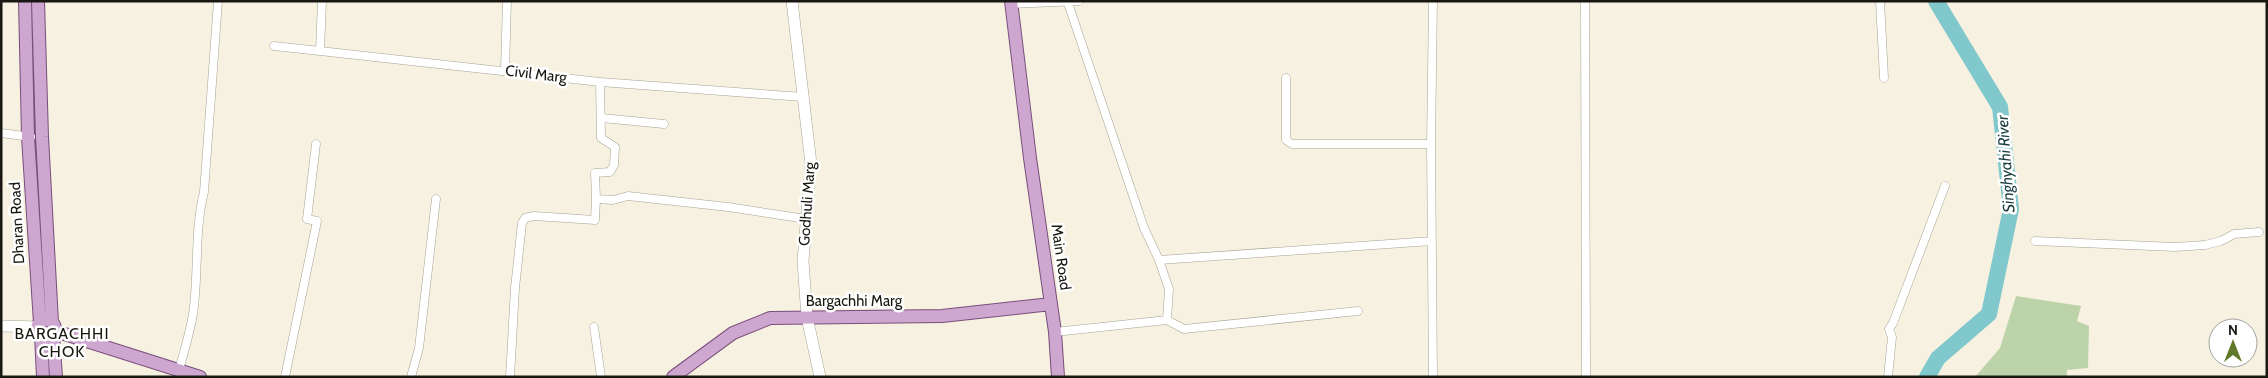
<svg xmlns="http://www.w3.org/2000/svg" width="2268" height="378" font-family="Cabin,sans-serif">
<style>
.green{fill:#bcd3a9}
.lines{fill:none;stroke-linecap:round;stroke-linejoin:round}
.river{stroke:#80c8cc;stroke-width:16}
.street-casing{stroke:#a7a293;stroke-width:9}
.secondary-casing{stroke:#a7a293;stroke-width:12}
.primary-casing{stroke:#794e7a;stroke-width:14}
.street{stroke:#fff;stroke-width:8}
.secondary{stroke:#fff;stroke-width:11}
.primary{stroke:#cea7d1;stroke-width:12}
.labels{text-anchor:middle;stroke-width:5;stroke-linejoin:round;paint-order:stroke}
.street-label{font-size:15px;fill:#181711;stroke:#fff}
.water-label{font-size:16px;font-style:italic;fill:#1b3e40;stroke:#fff}
.neighbourhood-label{font-size:16px;letter-spacing:1px;fill:#181711;stroke:#fff}
</style>
<rect width="100%" height="100%" fill="#f6f1e1"/>
<path class="green" d="M 2016,296 L 2081,306 L 2077,321 L 2089,326 L 2088,368 L 2067,370 L 2067,377 L 1975,377 L 2000,348 Z"/>
<g class="lines">
<path class="river" d="M 1927,377 L 1938,358 L 1989,314 L 2011,209 L 2000,107 L 1936,1"/>
<defs>
<path id="street" d="M 322,1 L 320,51 L 600,82 L 803,97
M 1585,1 L 1586,377
M 1880,1 L 1884,78
M 1068,3 L 1144,228 L 1159,260 L 1169,289 L 1167,320
M 1011,4 L 1079,1
M 274,46 L 320,51
M 505,70 L 507,1
M 1286,78 L 1286,140 L 1292,144 L 1431,144
M 602,118 L 664,124
M 1,133 L 31,137
M 596,199 L 595,173 L 610,172 L 614,165 L 615,147 L 601,138 L 600,82
M 2035,241 L 2175,247 L 2205,245 L 2221,241 L 2234,234 L 2259,232
M 1159,260 L 1432,241
M 594,327 L 601,377
M 1055,332 L 1167,320 L 1184,329 L 1358,311
M 179,370 C 184,351 190,333 193,314 C 199,274 194,231 204,192 L 218,1
M 285,377 L 317,221 L 307,219 L 316,144
M 411,377 L 419,348 L 436,199
M 510,377 L 515,288 L 522,223 L 525,218 L 534,216 L 595,220 L 596,199 L 613,200 L 628,196 L 728,207 L 806,219
M 1433,377 L 1431,144 L 1433,1
M 1888,377 L 1892,337 L 1889,329 L 1893,323 L 1945,186"/>
<path id="secondary" d="M 792,1 L 811,164 L 803,261 L 807,317 L 820,377
M 1,326 L 38,327"/>
<path id="primary" d="M 25,1 L 28,137 L 40,323
M 38,1 L 42,137 L 52,322
M 1011,1 L 1030,158 L 1055,332 L 1058,377
M37 329a9 9 0 1 1 18 0a9 9 0 1 1-18 0Z
M 55,331 L 200,377
M 53,334 L 56,377
M 41,335 L 43,377
M 673,377 L 733,333 L 770,318 L 942,316 L 1051,304"/>
</defs>
<use href="#street" class="street-casing"/>
<use href="#secondary" class="secondary-casing"/>
<use href="#primary" class="primary-casing"/>
<use href="#street" class="street"/>
<use href="#secondary" class="secondary"/>
<use href="#primary" class="primary"/>
</g>
<g class="labels">
<g class="street-label">
<text transform="translate(536 74) rotate(7)" y="5">Civil Marg</text>
<text transform="translate(807 204) rotate(-86)" y="5">Godhuli Marg</text>
<text transform="translate(17 223) rotate(-93)" y="5">Dharan Road</text>
<text transform="translate(1061 257) rotate(82)" y="5">Main Road</text>
<text x="854" y="306">Bargachhi Marg</text>
</g>
<g class="water-label">
<text transform="translate(2005 164) rotate(-94)" y="6">Singhyahi River</text>
</g>
<g class="neighbourhood-label">
<text x="62" y="339">BARGACHHI<tspan x="62" dy="18">CHOK</tspan></text>
</g>
</g>
<rect width="2268" height="378" fill="none" stroke="#181711" stroke-width="5"/>
<g transform="translate(2233 343)"><circle r="24" fill="#ffffff" stroke="#a3a2a0"/>
<path d="M0-4L9 19L0 12L-9 19Z" fill="#60782a"/>
<text y="-8" font-size="14" font-weight="bold" text-anchor="middle" fill="#181711">N</text>
</g>
</svg>
